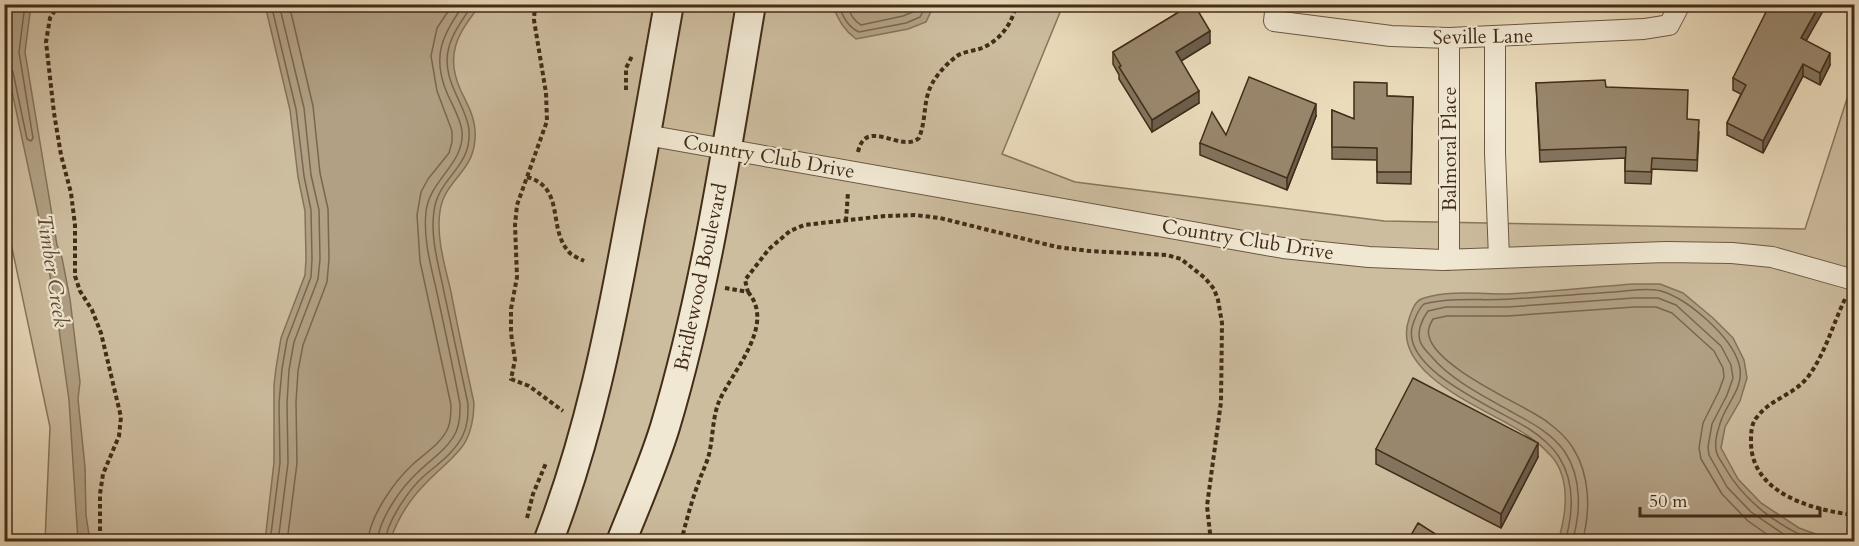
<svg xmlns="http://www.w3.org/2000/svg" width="1859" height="546" font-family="Cardo,serif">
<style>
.green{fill:#cdbd9f;stroke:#88755c;stroke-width:1.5}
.water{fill:#b1a084;stroke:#857259;stroke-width:1.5}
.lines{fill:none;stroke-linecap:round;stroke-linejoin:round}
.shore{stroke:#7a664e;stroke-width:1.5}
.street-casing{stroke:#6c5841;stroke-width:22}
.secondary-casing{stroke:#422d18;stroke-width:32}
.path{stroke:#422d18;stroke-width:4;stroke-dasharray:4.5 3;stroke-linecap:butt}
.street{stroke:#f1e8d3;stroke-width:20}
.secondary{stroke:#f1e8d3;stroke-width:28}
.wall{fill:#84745e;stroke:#422d18;stroke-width:1.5}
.shaded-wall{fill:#6b5e4c;stroke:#422d18;stroke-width:1.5}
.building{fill:#99876d;stroke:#422d18;stroke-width:1.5}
.labels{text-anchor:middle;stroke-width:4.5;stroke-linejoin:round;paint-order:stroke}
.street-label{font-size:20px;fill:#422d18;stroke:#f1e8d3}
.water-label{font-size:21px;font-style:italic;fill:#5e4a33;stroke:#f1e8d3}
</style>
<rect width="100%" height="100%" fill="#eadbbb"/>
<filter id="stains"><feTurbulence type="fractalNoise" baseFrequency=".00333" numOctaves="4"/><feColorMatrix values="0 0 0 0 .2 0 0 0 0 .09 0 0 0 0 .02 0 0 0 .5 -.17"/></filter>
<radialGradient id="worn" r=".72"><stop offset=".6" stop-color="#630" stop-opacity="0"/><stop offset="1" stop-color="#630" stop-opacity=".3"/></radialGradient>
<path class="green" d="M 4,5 L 1063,5 L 1002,154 L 1075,182 L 1384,221 L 1805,229 L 1854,77 L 1854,541 L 45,541 L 50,427 L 5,215 Z"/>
<path class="water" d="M 11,5 L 31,5 L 25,52 L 57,245 L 62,258 L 70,299 L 80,382 L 78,399 L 85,467 L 86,515 L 90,541 L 78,541 L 69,400 L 58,322 L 44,241 L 5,59 L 5,33 Z
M 265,5 L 480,5 C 458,34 444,54 461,91 C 467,103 474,116 475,130 C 478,172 445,177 440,211 C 436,238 445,266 451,292 C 458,329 466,366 474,403 C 473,449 455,453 426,483 C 410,499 397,520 390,541 L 265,541 L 274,462 L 274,385 L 276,368 L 281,338 L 305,275 L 306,259 L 305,211 L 298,177 L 290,110 Z
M 833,5 L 833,4 L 934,5 L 926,22 L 908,29 L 856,39 C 844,30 837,19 833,5 Z
M 1633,284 L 1660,284 L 1683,293 L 1713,318 L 1733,338 L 1744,360 L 1747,378 L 1740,401 L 1725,427 L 1721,448 L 1738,479 L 1761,503 L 1799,528 L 1835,541 L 1558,541 C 1566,516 1571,481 1553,458 C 1545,449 1535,440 1525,434 C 1490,410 1389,375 1409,319 C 1412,310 1415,300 1424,298 C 1450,290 1479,294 1506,294 C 1548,292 1591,287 1633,284 Z"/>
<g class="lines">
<path class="shore" d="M 839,4 C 842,16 848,27 859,32 L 906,23 L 920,17 L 927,4
M 847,4 C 849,12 854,21 861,25 L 903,16 L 915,11 L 919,4
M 4,67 L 10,68 L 13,72 L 27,139 L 31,141 L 33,138 L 19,52 L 25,4
M 270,542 L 280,463 L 279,403 L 282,369 L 287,340 L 311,277 L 312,259 L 311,210 L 304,176 L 296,109 L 271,4
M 278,542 L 288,463 L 287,403 L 289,370 L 294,342 L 318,279 L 320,259 L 319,210 L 311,175 L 304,108 L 279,4
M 287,542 L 297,463 L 296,402 L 298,371 L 303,345 L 327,282 L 329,259 L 328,209 L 320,173 L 313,106 L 289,4
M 368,542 C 369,517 394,482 412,465 C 424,454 441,444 448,428 C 451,421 451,413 451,405 L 420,261 L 417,215 L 421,192 L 428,179 L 449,153 L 452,142 L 452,131 L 437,91 L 431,56 L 437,28 L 453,4
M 377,542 C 379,519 401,488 417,473 C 430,460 448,449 456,432 C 460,423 460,414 460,404 C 453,367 445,330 437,293 C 431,266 423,239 426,212 C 429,180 465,164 462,131 C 460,117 452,105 447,93 C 431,55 443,35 464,4
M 385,542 C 387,521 409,489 425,475 C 438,464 455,452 463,435 C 468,425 468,414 468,404 C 460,366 452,329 444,292 C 439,266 430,239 434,211 C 438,177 472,168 469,130 C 468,117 460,104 455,92 C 437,54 452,35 473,4
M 1565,542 C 1573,514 1575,482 1559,457 C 1553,447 1539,435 1529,429 C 1500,410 1397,369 1413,324 C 1416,316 1418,309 1424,304 C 1453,297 1482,301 1511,299 C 1546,297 1580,294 1615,292 C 1629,291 1648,287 1661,291 C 1688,299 1731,336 1739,364 C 1746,389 1724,404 1719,427 C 1717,433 1715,443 1716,449 C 1716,455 1721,461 1724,466 C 1744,502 1779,527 1817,542
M 1572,542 C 1581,513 1582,478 1565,452 C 1552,433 1530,422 1510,411 C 1483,396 1451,380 1431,356 C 1427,352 1422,347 1420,341 C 1417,331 1422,319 1428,311 L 1446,307 L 1508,307 L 1634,298 L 1658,298 L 1676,305 L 1721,346 L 1731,365 L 1733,378 L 1727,395 L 1712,424 L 1708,447 L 1709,455 L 1727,487 L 1751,512 L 1795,542
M 1582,542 C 1591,511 1590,475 1573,448 C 1565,435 1548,421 1535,414 C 1510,399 1435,365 1429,336 C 1427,330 1430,324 1433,319 L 1447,316 L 1508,316 L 1634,307 L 1656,307 L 1672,313 L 1714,351 L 1723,368 L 1724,377 L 1719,391 L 1703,423 L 1699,448 L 1701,459 L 1722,494 L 1748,521 L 1778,542"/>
<defs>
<path id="street" d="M 1276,4 L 1274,21 L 1391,36 L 1449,38 L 1644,29 L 1669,25 L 1680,4
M 1495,37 L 1495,153 L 1499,258
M 646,135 L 1283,248 L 1369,257 L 1443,260 L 1666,252 L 1732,253 L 1772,257 L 1854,280
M 1449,260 L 1449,38"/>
<path id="secondary" d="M 548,542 C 589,436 610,330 630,220 C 644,148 656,76 669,4
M 621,542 C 636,504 653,466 665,427 C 706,290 727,146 751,4"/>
</defs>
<use href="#street" class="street-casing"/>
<use href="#secondary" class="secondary-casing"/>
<path class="path" d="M 59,4 L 50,18 L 46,42 L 54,113 L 61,155 L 71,193 L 75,225 L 75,276 L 80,291 L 92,310 L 101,333 L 121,417 L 119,436 L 103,474 L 100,494 L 100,542
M 535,4 L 534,20 L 546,93 L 547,121 L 517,205 L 515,225 L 517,277 L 511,309 L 511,333 L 515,360 L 511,379 L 529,386 L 563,411
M 626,90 L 626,68 L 632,56
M 858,152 C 866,116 901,154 919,138 C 928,115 921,97 937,76 C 942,69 950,61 957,56 C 963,52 972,51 979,49 C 998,43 1013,24 1016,4
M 527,177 C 567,188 546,231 571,254 C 575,257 580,259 584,261
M 846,221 L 848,192
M 725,288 L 748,292 L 745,280 L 769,249 L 790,231 L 804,225 L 885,216 L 915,215 L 940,218 L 1057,247 L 1089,251 L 1167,255 L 1181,259 L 1205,278 L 1214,289 L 1218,300 L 1222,323 L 1221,402 L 1207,506 L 1211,542
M 1845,299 C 1833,324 1826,351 1810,374 C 1796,395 1771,398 1757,417 C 1751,424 1751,433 1751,443 C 1752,494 1813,510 1854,515
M 527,518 L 533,494 L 546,463
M 681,542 C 686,522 691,503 698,484 C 701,475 705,467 708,458 C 713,441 712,421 718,404 C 730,373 777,326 748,292"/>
<use href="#street" class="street"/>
<use href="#secondary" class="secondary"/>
</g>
<path class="wall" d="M 1174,4 L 1191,4 L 1210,43 L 1181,61 L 1199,103 L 1152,132 L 1119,79 L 1119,75 L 1113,64 L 1113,52 L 1184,9 Z
M 1806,41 L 1830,65 L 1820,85 L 1803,76 L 1763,153 L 1727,135 L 1727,123 L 1741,94 L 1733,90 L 1733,78 Z
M 1536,83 L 1606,87 L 1687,119 L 1699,132 L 1697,171 L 1652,169 L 1651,184 L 1625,183 L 1625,158 L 1540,162 Z
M 1387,96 L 1413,97 L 1411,184 L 1377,183 L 1377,160 L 1332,159 L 1332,110 L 1354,119 Z
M 1316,116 L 1287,190 L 1200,155 L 1200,143 L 1226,135 Z
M 1376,449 L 1538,457 L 1501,528 L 1376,464 Z"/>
<path class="shaded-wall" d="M 1820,4 L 1827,4 L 1801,50 L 1801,38 Z
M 1210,31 L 1210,43 L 1176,64 L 1176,52 Z
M 1830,53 L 1830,65 L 1820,85 L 1820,73 Z
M 1803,64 L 1803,76 L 1763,153 L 1763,141 Z
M 1199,91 L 1199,103 L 1152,132 L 1152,120 Z
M 1316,104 L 1316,116 L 1287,190 L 1287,178 Z
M 1538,443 L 1538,457 L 1501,528 L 1501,514 Z"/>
<path class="building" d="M 1192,4 L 1194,4 L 1210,31 L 1176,52 L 1199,91 L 1152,120 L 1119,67 L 1121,66 L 1113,52 Z
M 1770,4 L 1820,4 L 1801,38 L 1830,53 L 1820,73 L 1803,64 L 1763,141 L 1727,123 L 1746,85 L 1733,78 Z
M 1249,77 L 1316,104 L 1287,178 L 1200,143 L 1212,112 L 1226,135 Z
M 1605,80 L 1606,87 L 1688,90 L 1687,119 L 1699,120 L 1697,160 L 1652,158 L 1651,172 L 1625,171 L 1626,147 L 1540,150 L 1536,83 Z
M 1354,82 L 1387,83 L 1387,96 L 1413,97 L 1411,172 L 1377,172 L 1377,148 L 1332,147 L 1332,110 L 1354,119 Z
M 1413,378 L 1538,443 L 1501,514 L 1376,449 Z
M 1418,523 L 1448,542 L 1407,542 Z"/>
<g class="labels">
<g class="street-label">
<text transform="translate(1483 36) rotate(-1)" y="7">Seville Lane</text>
<text transform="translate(1449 149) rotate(-90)" y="7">Balmoral Place</text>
<text transform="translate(769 156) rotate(10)" y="7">Country Club Drive</text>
<text transform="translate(1248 239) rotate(9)" y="7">Country Club Drive</text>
<text transform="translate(700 277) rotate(-78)" y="7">Bridlewood Boulevard</text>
</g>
<g class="water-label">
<text transform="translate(53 271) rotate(81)" y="7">Timber Creek</text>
</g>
</g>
<rect width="1859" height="546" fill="none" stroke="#eadbbb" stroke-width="24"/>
<rect x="6" y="6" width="1847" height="534" fill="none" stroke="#422d18" stroke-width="3"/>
<rect x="12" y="12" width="1835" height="522" fill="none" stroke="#422d18" stroke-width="1.5"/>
<path d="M1640 507v9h180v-9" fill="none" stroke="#422d18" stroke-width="3"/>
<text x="1649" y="507" font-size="18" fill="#422d18" stroke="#f1e8d3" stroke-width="4.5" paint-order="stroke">50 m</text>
<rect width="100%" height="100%" filter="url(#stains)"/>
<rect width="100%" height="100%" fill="url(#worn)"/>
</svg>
